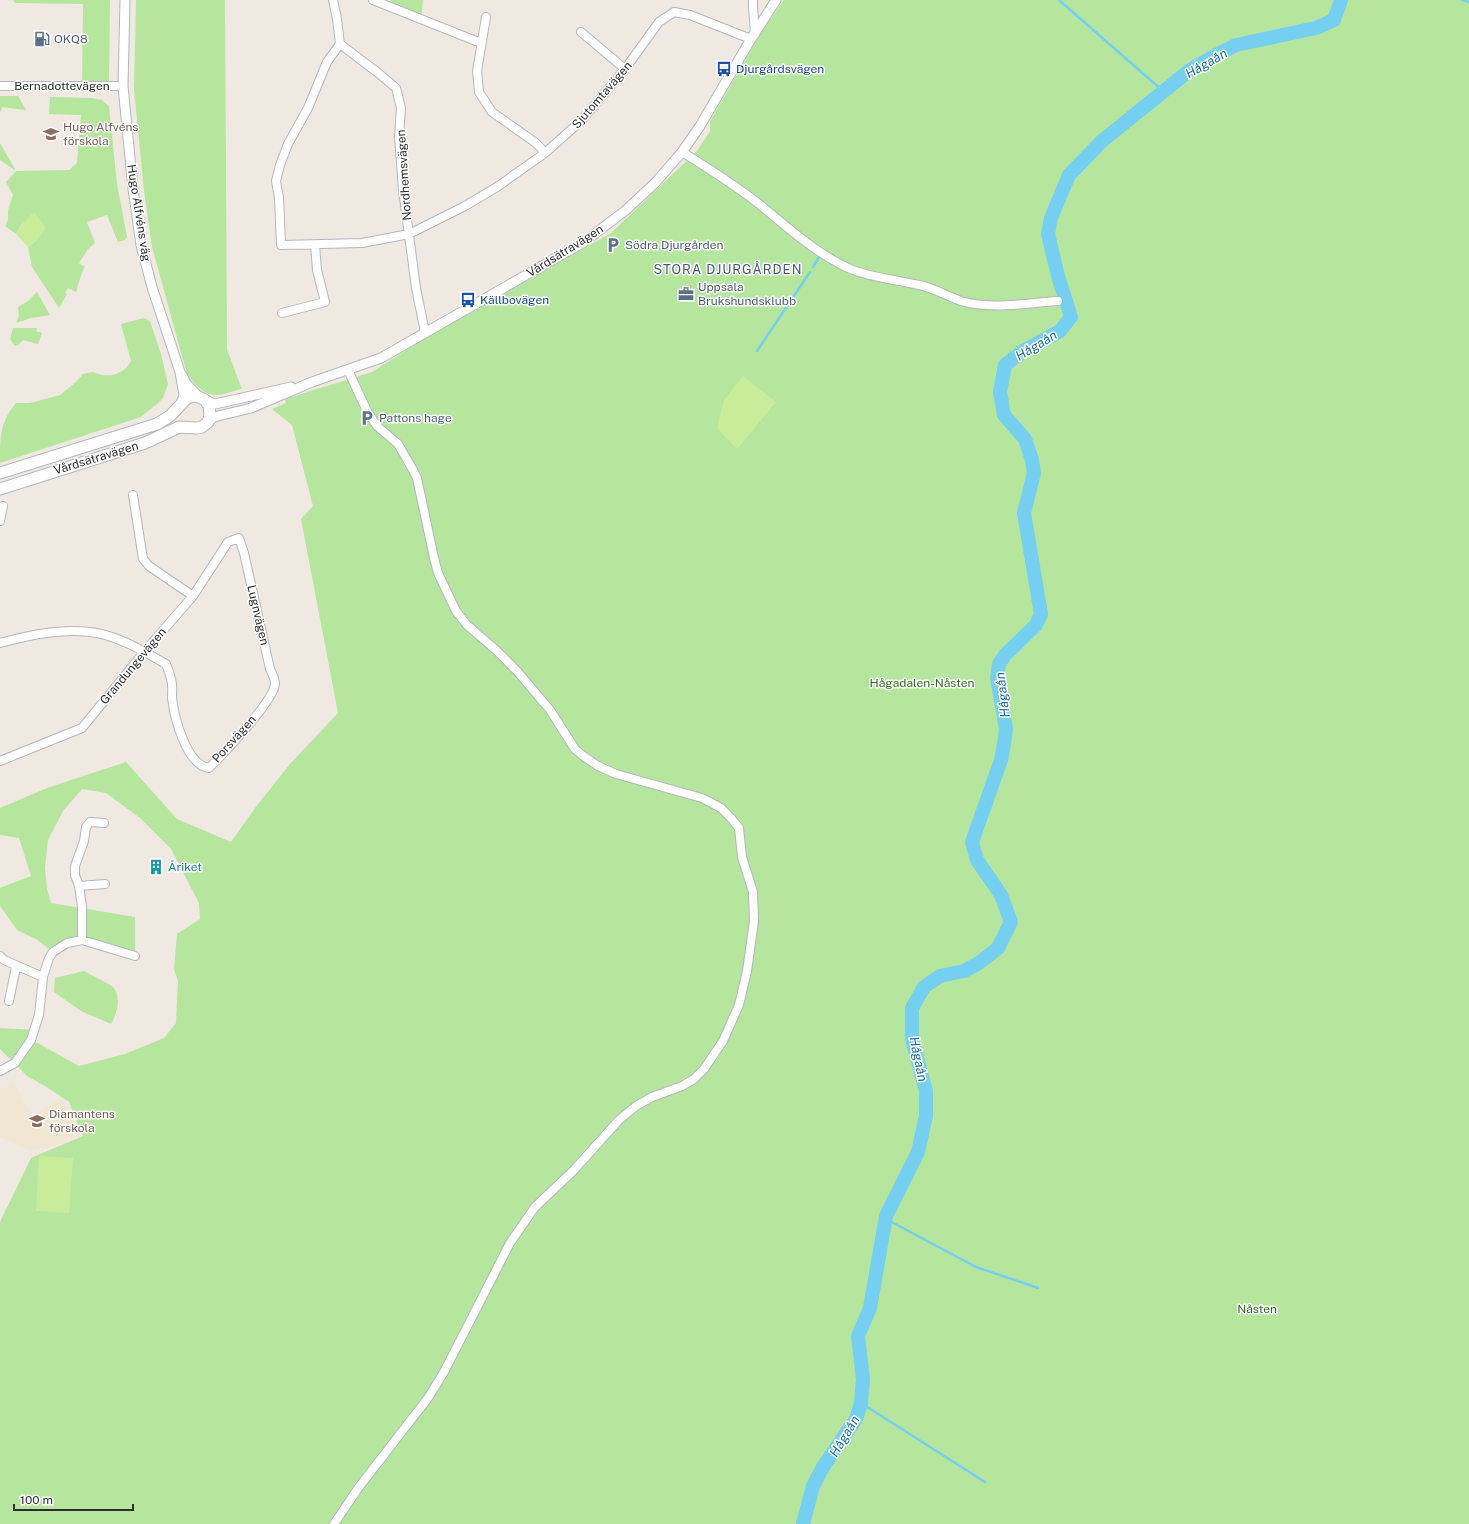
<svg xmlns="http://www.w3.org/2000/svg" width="1469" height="1524" font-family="'Public Sans',sans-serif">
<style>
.education{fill:#f0e6d1}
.green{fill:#b6e59e}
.pitch{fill:#c9ec9a}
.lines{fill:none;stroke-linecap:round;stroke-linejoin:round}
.stream{stroke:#75cff0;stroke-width:2.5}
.river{stroke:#75cff0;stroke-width:14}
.minor-casing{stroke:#b4b7c1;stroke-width:10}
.tertiary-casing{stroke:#b4b7c1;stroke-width:11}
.secondary-casing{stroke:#b4b7c1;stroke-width:13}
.minor{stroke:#fff;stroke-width:8}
.tertiary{stroke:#fff;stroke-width:9}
.secondary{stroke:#fff;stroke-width:11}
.labels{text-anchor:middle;stroke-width:3;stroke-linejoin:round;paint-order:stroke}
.service-label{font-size:12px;fill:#4e5e75;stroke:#fff;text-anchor:start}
.transit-label{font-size:12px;fill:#164399;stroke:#fff;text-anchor:start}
.street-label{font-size:12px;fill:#2e2e2e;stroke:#fff}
.education-label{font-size:12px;fill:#785e54;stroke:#fff;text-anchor:start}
.park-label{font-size:12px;fill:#2c6e1b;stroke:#fff}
.culture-label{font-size:12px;fill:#0d838f;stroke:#fff;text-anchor:start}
.water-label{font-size:13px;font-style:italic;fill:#0d6fa3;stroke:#fff}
.neighbourhood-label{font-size:13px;letter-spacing:1px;fill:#4d5680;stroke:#fff}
</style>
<rect width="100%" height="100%" fill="#efe9e1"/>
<path class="education" d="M 14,1083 L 32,1116 L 61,1099 L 77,1125 L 64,1143 L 30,1151 L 0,1137 L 0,1088 L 5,1088 Z"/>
<path class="green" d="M 13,0 L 110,0 L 109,86 L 82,86 L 83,4 L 15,3 Z
M 136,0 L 225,0 L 227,349 L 241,387 L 243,388 C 214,398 207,400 187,374 L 152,247 L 144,191 L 134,89 Z
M 391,0 L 423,0 L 421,19 L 388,6 Z
M 784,0 L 1469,0 L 1469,1524 L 0,1524 L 0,1222 L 31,1158 L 83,1136 L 69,1102 L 45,1086 L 27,1076 L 0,1049 L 0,1028 L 35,1030 L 32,1040 L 79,1066 L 125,1054 L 164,1038 L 176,1023 L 178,981 L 174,969 L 177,934 L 200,919 L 199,903 L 171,849 L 140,818 L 106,793 L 82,789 L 63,811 L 48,840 L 45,867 L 47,889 L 51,903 L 135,917 L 135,956 L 82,940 L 53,952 L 36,939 L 17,930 L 0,906 L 0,888 L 31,876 L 19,838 L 0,835 L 0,808 L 47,788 L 126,762 L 177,819 L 231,842 L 255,808 L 290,764 L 338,713 L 301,519 L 313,506 L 292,425 L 272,409 L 286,403 L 285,399 L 372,372 L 419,342 L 611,233 L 697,151 L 710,131 L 710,121 L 765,26 Z
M 0,96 L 18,96 L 26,110 L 2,107 L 0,113 Z
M 50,97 L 91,98 L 102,100 L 109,106 L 117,184 L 127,237 L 125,240 L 118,242 L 107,215 L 87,222 L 95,243 L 88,249 L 79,263 L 85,267 L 82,272 L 76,292 L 68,288 L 65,293 L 67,294 L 59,308 L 32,267 L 28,247 L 37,240 L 22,224 L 16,234 L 5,226 L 8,220 L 8,210 L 13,195 L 6,182 L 16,171 L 0,160 L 0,143 L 16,171 L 69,170 L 77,163 L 81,115 L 49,114 Z
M 37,292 L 50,315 L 31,318 L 16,323 L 19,315 L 18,307 L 28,301 Z
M 144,318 L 150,321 L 161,354 L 168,384 L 163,398 L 157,404 L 141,417 L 0,463 C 0,437 0,422 16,403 L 30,403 L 60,395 L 76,382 L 83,374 L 93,372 C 107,379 124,375 131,361 L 121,324 Z
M 13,328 L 37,328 L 36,331 L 42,333 L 38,344 L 23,340 L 18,345 L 15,346 L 10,339 Z
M 84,971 C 91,975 108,983 113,987 C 122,997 117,1014 111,1024 L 81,1011 L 54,992 L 55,978 Z"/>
<path class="pitch" d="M 34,212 L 46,228 L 37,240 L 28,247 L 16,234 L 22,224 Z
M 743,376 L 776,402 L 737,449 L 717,428 L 724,400 Z
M 39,1156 L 73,1158 L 69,1213 L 36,1211 Z"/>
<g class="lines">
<path class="stream" d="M 1059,0 L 1163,91
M 1462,0 L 1469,2
M 813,267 L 819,257
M 757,351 L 810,272
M 886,1219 L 976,1267 L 1038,1288
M 861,1403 L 985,1482"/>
<path class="river" d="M 803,1524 L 813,1486 L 823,1467 L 856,1419 L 861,1403 L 863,1379 L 858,1336 L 870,1308 L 886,1216 L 918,1152 L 926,1116 L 926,1091 L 912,1039 L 912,1008 L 924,987 L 940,976 L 964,971 L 979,963 L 998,948 L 1011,922 L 1001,895 L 977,860 L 972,842 L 1001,760 L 1004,744 L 1006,729 L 997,678 L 999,664 L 1005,655 L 1036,625 L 1041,614 L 1024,513 L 1034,473 L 1032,460 L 1025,439 L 1004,415 L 1000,392 L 1005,365 L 1020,353 L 1060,331 L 1071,317 L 1058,276 L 1048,234 L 1051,218 L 1069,175 L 1102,141 L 1190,70 L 1216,55 L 1236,45 L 1316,28 L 1334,20 L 1341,0"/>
<defs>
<path id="minor" d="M 333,0 L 337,19 L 340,44 L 327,62 L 308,108 L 288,144 L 280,165 L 276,181 L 279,198 L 281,245 L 362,243 L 409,234 L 465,206 L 497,187 L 545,153 L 582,120 L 625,69 L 659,22 L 674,12 L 690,15 L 751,39
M 373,0 L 481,43
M 753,0 L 753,7 L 755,34
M 486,17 L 477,71 L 479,92 L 492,112 L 536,143 L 545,153
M 581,32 L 625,69
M 340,44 L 377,72 L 396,88 L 401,108 L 399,137 L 403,190 L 416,288 L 425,332
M 0,86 L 123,86
M 682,152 C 705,166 728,181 750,197 C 780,220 806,246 840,264 C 863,277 893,279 919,285 C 934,288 947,296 961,301 C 992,310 1026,303 1058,301
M 282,313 L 325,302 L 317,270 L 315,245
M 133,495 L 143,559 L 149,566 L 193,596
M 0,521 L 3,506
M 0,643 C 30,635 66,627 97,633 C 122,638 145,652 166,664 C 168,669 170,674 171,679 C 173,685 172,692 172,698 C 174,716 186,765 209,768 C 222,755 274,701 275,684 C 275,679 272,673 270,669 L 244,553 L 239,538 L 228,542 L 193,596 L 145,651 L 82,728 L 0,761
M 79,886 L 75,875 L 75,866 L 84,841 L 86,827 L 90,822 L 104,823
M 82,940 L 82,907 L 79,886 L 105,884
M 0,956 L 4,960 L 43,977
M 9,1001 L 16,967
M 0,1071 L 15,1063 L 31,1040 L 39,1015 L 43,977 L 49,958 L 53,952 L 67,943 L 82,940 L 135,956
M 334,1524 L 359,1487 L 428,1398 L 444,1372 L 510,1243 L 535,1207 L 573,1171 L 619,1120 L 636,1106 L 652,1097 L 682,1086 L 694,1079 L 704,1069 L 723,1041 L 739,1005 L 747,971 L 754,921 L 753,892 L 742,857 L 739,828 L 731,818 L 721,808 L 702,798 L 616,774 L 598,766 L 582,755 L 575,749 L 550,710 L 517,671 L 496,650 L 467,625 L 456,611 L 438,573 L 434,558 L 417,478 L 413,470 L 398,444 L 377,426 L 367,411 L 348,370"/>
<path id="tertiary" d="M 125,0 L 123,86 L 133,189 L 141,245 L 152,287 L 180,372 L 184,395 L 181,404
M 182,375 L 186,383 L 199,397
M 205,400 L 215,404 L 291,387
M 208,422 L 214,417 L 251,408 L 312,382 L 381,358 L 584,242 L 626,210 L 655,183 L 682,152 L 700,126 L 751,39 L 776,0"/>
<path id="secondary" d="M 0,473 L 157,424 L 170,416 L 187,398 L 193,396 L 199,397 L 205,400 L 209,406 L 210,415 L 208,422 L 202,427 L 197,428 L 179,427 L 145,443 L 0,489"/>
</defs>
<use href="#minor" class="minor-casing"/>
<use href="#tertiary" class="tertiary-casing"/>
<use href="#secondary" class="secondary-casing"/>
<use href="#minor" class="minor"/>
<use href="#tertiary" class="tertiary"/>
<use href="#secondary" class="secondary"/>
</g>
<defs>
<symbol id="fuel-bare" viewBox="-9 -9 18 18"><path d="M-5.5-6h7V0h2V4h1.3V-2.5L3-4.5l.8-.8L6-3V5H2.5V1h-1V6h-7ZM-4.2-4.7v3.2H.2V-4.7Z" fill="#5c6f8a" stroke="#fff" stroke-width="2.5" paint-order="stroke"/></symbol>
<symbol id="bus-bare" viewBox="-9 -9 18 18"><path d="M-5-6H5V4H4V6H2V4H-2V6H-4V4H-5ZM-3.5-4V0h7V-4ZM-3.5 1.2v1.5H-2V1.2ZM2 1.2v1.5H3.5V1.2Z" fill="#1a4fb4" stroke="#fff" stroke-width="2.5" paint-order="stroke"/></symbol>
<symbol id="school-bare" viewBox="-9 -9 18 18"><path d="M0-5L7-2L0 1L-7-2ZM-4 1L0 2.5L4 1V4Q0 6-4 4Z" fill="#8d6e63" stroke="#fff" stroke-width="2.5" paint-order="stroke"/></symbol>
<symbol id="parking-bare" viewBox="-9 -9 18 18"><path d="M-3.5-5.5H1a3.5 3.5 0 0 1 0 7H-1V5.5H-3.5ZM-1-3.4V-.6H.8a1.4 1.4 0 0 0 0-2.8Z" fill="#5c6f8a" stroke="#fff" stroke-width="2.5" paint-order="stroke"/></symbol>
<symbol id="office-bare" viewBox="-9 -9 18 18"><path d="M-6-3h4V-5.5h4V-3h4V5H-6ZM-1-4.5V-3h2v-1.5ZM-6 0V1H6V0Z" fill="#5c6f8a" stroke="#fff" stroke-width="2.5" paint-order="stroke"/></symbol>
<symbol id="building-bare" viewBox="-9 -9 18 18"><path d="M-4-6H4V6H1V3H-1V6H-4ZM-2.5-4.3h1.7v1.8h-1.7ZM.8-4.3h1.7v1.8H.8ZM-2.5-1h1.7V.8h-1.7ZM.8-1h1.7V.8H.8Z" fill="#0f9aa8" stroke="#fff" stroke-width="2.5" paint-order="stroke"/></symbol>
</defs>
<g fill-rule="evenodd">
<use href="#fuel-bare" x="31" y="28" width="22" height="22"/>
<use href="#bus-bare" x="713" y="58" width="22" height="22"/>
<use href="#school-bare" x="40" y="123" width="22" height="22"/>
<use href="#parking-bare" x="602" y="234" width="22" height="22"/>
<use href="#office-bare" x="675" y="283" width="22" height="22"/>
<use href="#bus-bare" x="457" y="289" width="22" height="22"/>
<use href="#parking-bare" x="356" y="407" width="22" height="22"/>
<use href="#building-bare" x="145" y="856" width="22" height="22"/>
<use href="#school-bare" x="26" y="1110" width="22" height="22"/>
</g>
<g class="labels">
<g class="service-label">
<text x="54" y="43">OKQ8</text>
<text x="625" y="249">Södra Djurgården</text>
<text x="698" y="291">Uppsala<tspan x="698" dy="14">Brukshundsklubb</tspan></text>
<text x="379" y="422">Pattons hage</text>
</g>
<g class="transit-label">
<text x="736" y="73">Djurgårdsvägen</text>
<text x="480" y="304">Källbovägen</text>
</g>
<g class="street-label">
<text x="62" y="90">Bernadottevägen</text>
<text transform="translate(602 95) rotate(-49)" y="4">Sjutomtavägen</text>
<text transform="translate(404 175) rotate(-94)" y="4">Nordhemsvägen</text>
<text transform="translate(139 213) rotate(81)" y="4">Hugo Alfvéns väg</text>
<text transform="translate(565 251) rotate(-32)" y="4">Vårdsätravägen</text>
<text transform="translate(96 458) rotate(-17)" y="4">Vårdsätravägen</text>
<text transform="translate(258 615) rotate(77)" y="4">Lugnvägen</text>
<text transform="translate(133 666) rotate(-50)" y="4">Grandungevägen</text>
<text transform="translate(234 739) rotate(-48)" y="4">Porsvägen</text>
</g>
<g class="education-label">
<text x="63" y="131">Hugo Alfvéns<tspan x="63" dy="14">förskola</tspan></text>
<text x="49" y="1118">Diamantens<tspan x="49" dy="14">förskola</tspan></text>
</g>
<g class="park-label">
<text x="922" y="687">Hågadalen-Nåsten</text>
<text x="1257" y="1313">Nåsten</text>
</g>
<g class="culture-label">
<text x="168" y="871">Åriket</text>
</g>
<g class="water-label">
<text transform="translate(1206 63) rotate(-30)" y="5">Hågaån</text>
<text transform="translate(1036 345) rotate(-31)" y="5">Hågaån</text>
<text transform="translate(1002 695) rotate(-97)" y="5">Hågaån</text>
<text transform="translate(919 1059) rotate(78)" y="5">Hågaån</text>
<text transform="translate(844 1436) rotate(-59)" y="5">Hågaån</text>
</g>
<g class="neighbourhood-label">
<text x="728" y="274">STORA DJURGÅRDEN</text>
</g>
</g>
<path d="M14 1504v6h119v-6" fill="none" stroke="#2e2e2e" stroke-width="2"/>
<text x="20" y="1504" font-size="12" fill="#2e2e2e" stroke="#ffffff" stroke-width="3" paint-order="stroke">100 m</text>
</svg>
